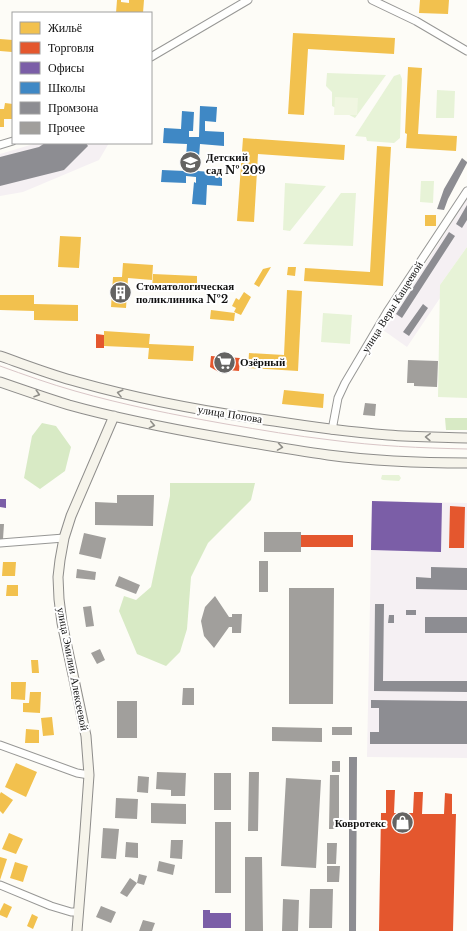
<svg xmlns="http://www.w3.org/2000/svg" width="467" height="931" font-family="'Libre Baskerville',serif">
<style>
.industrial{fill:#f5f0f3}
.green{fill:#e7f3d7}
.forest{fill:#d8eac5}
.pitch{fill:#f0f6e1}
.homes{fill:#f2c14e}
.shops{fill:#e4572e}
.offices{fill:#7b5ea7}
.schools{fill:#3f88c5}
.industry{fill:#8d8d92}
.building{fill:#a19f9c}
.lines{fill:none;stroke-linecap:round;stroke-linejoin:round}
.street-casing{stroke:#979795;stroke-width:9}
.secondary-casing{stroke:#8e8d8b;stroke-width:11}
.street{stroke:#fffffe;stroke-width:7}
.secondary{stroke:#f6f4eb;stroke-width:9}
.tram{stroke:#d9c6c7;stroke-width:1}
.oneway{stroke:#8f8e89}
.labels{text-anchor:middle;stroke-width:4;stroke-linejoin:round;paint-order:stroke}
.poi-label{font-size:11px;font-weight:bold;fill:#111;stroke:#fff;text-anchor:start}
.street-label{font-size:11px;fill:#111;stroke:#fff}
</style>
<rect width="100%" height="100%" fill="#fdfcf7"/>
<path class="industrial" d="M 37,143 L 109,143 L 99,160 L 23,192 L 0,196 L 0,154 Z
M 467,199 L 467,247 L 440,285 L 440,298 L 407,347 L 383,330 Z
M 372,501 L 467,503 L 467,758 L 367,757 Z"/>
<path class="green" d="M 327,73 L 386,75 L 355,118 L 332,106 L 332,92 L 326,86 Z
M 400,74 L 402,79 L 400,138 L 394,143 L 367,141 L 366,137 L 355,136 L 394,76 Z
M 437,90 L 455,91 L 454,118 L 436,118 Z
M 421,181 L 434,181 L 433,203 L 420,202 Z
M 285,183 L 326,186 L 290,231 L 283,230 Z
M 341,193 L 356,193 L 353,246 L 303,244 Z
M 467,247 L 467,398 L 438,397 L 440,285 Z
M 323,313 L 352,315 L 350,344 L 321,342 Z
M 382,475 L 399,475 L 401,478 L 399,481 L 383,480 L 381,479 Z"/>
<path class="forest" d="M 445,418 L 467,418 L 467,430 L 446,430 Z
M 42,423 L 56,426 L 71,447 L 65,471 L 40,489 L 24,478 L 32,436 Z
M 170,483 L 255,483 L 251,500 L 208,543 L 191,577 L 187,629 L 180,652 L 166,666 L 137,654 L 119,611 L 124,596 L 136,600 L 151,587 L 170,496 Z"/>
<path class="pitch" d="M 335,97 L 358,98 L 357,115 L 334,115 Z"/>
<path class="homes" d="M 117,0 L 121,0 L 121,2 L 129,3 L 129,0 L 144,0 L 143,13 L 116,13 Z
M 420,0 L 449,0 L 448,14 L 419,13 Z
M 293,33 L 395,38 L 394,54 L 308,49 L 304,115 L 288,114 Z
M 0,39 L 13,40 L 12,52 L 0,51 Z
M 408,67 L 422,68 L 418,134 L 457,136 L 456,151 L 406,148 L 407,134 L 405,133 Z
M 5,103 L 13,104 L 13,119 L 4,119 L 4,127 L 0,127 L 0,109 L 4,109 Z
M 243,138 L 345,145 L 344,160 L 258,154 L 254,222 L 237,221 Z
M 377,146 L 391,147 L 383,286 L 304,281 L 305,268 L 370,272 Z
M 425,215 L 436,215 L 436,226 L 425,226 Z
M 60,236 L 81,237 L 79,268 L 58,267 Z
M 123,263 L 153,265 L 152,280 L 128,278 L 126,308 L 111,307 L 113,277 L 122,277 Z
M 271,267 L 259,287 L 254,284 L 263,269 Z
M 288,267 L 296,267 L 295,276 L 287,275 Z
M 153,274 L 197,276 L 197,292 L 152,289 Z
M 287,290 L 302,291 L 298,371 L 248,368 L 249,353 L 284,355 Z
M 244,292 L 251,297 L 241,315 L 234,312 L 236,308 L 232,306 L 236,298 L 239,300 Z
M 0,295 L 34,295 L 34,304 L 78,305 L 78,321 L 34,320 L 34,311 L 0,310 Z
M 211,310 L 235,313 L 234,321 L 210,319 Z
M 104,331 L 150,334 L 149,344 L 194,346 L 193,361 L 148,359 L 149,348 L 104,346 Z
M 284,390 L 324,394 L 323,408 L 282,404 Z
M 3,562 L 16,562 L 15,576 L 2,576 Z
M 7,585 L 18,585 L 18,596 L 6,596 Z
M 31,660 L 38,660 L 39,673 L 32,673 Z
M 11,682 L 26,682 L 25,700 L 11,699 Z
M 30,692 L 41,692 L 40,713 L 23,712 L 23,703 L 29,703 Z
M 52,717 L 54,735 L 43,736 L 41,718 Z
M 26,729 L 39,730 L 39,743 L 25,743 Z
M 16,763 L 37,772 L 26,797 L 5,787 Z
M 1,792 L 13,800 L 3,814 L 0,811 L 0,794 Z
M 9,833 L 23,839 L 16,854 L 2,849 Z
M 0,857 L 7,859 L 0,880 Z
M 15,862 L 28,866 L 23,882 L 10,878 Z
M 4,903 L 12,907 L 7,918 L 0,915 L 0,911 Z
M 32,914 L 38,917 L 33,929 L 27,926 Z"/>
<path class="shops" d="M 96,334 L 104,335 L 104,348 L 96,348 Z
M 211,356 L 240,358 L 239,371 L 227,370 L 225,372 L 222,373 L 217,371 L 210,367 Z
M 450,506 L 465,507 L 464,548 L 449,548 Z
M 301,535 L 353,535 L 353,547 L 301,547 Z
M 386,790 L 395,790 L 394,813 L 413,813 L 414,792 L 423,792 L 422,814 L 444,814 L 445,793 L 452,794 L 452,814 L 456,814 L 453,931 L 379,931 L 381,813 L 386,813 Z"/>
<path class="offices" d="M 0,499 L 6,499 L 6,508 L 0,507 Z
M 372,501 L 442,503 L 441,552 L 371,550 Z
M 203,910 L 210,910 L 210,913 L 231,913 L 231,928 L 203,928 Z"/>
<path class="schools" d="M 200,106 L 217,107 L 216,122 L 205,121 L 205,131 L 224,132 L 224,146 L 200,144 L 198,171 L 222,173 L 222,186 L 207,185 L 206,205 L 192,204 L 194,182 L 196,183 L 196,177 L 186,176 L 186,183 L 161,182 L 162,170 L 185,171 L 187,144 L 163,143 L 164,128 L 181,129 L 182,111 L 194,112 L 193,131 L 189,131 L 189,137 L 199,137 Z"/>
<path class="industry" d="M 45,143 L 86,143 L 88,146 L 64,170 L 0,186 L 0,157 L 39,147 Z
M 462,158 L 467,162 L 467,163 L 448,199 L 444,210 L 437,209 L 444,189 Z
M 467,205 L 467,220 L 462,228 L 456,224 Z
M 449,232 L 455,236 L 402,318 L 396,314 Z
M 423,304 L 428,308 L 409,336 L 403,332 Z
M 431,567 L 467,568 L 467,590 L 416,589 L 416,577 L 431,578 Z
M 375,604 L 384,604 L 383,681 L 467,681 L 467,692 L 374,691 Z
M 406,610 L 416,610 L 416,615 L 406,615 Z
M 389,615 L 394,615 L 394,623 L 388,623 Z
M 425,617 L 467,617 L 467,633 L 425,633 Z
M 371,700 L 467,701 L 467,744 L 370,744 L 370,732 L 379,732 L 379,708 L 371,708 Z
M 349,757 L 357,757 L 356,931 L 349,931 Z"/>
<path class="building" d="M 408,360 L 438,361 L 437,387 L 414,386 L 414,383 L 407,383 Z
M 365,403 L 376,404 L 375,416 L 363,415 Z
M 117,495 L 154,495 L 153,526 L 95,525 L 95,502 L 117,503 Z
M 0,524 L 4,524 L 3,539 L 0,539 Z
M 264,532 L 301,532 L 301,552 L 264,552 Z
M 84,533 L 106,538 L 101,559 L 79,554 Z
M 259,561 L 268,561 L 268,592 L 259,592 Z
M 77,569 L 96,572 L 95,580 L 76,578 Z
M 119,576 L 140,585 L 136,594 L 115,586 Z
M 289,588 L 334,588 L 333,704 L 289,704 Z
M 215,596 L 229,617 L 232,617 L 232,614 L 242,614 L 241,633 L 232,633 L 232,627 L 229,627 L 214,648 L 204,636 L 201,621 L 205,607 Z
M 91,606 L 94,626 L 86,627 L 83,607 Z
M 100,649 L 105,660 L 97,664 L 91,653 Z
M 183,688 L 194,688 L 194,705 L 182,705 Z
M 117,701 L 137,701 L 137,738 L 117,738 Z
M 272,727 L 322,728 L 322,742 L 272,741 Z
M 332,727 L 352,727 L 352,735 L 332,735 Z
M 332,761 L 340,761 L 340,772 L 332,772 Z
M 157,772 L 186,773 L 185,796 L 171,796 L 171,790 L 156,789 Z
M 249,772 L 259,772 L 258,831 L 248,831 Z
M 214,773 L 231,773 L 231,810 L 214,810 Z
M 330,775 L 339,775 L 339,829 L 329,829 Z
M 138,776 L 149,777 L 148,793 L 137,792 Z
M 286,778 L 321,780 L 316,868 L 281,866 Z
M 116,798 L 138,799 L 137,819 L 115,818 Z
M 151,803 L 186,804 L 186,824 L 151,823 Z
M 215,822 L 231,822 L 231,893 L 215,893 Z
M 103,828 L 119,829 L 116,859 L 101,858 Z
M 171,840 L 183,840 L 182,859 L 170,858 Z
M 126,842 L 138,843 L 138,858 L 125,857 Z
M 327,843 L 337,843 L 336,864 L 327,864 Z
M 245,857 L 262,857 L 263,931 L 245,931 Z
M 159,861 L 175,865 L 173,875 L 157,871 Z
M 327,866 L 340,866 L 339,882 L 327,882 Z
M 139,874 L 147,876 L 144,885 L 137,883 Z
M 130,878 L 137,883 L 127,897 L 120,893 Z
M 310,889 L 333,889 L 332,928 L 309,928 Z
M 283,899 L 299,900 L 298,931 L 282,931 Z
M 101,906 L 116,912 L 111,923 L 96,917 Z
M 143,920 L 155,923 L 152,931 L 139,931 Z"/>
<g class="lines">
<defs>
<path id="street" d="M 372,0 L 416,21 L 467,51
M 151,57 L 248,0
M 0,145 L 13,141
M 332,430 L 338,398 L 345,383 L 387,312 L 467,191
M 0,543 L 64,538
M 0,745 L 77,773 L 89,775
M 0,885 L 51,906 L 71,912 L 78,912"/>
<path id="secondary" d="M 0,356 C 26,365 51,375 78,382 C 142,400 208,412 274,421 C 312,427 350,432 388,435 C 414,437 441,437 467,438
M 0,382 C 23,390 46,398 69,405 C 119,419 172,429 223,438 C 258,444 293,450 328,455 C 374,461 421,463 467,463
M 77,931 L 85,831 L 89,775 L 86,736 L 62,623 L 59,599 L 58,577 L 60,560 L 64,538 L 71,516 L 114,416"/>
</defs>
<use href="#street" class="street-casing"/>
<use href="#secondary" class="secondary-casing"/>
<use href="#street" class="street"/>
<use href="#secondary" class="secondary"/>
<path class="tram" d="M 0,366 C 25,375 50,384 75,391 C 124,405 175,415 226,424 C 261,430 296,436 331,440 C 376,446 421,448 467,449"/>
</g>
<defs><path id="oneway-chevron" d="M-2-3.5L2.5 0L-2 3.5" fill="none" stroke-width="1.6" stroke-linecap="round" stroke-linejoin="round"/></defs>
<g class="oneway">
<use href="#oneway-chevron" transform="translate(120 393) rotate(-166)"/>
<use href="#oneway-chevron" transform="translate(37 394) rotate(18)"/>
<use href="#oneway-chevron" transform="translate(152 425) rotate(12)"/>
<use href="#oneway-chevron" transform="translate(428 437) rotate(-178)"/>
<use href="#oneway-chevron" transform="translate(280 447) rotate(9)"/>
</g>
<defs>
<symbol id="school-disc" viewBox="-11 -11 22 22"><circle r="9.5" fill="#646362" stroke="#fff"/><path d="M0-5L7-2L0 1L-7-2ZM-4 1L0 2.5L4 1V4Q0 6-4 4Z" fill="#fff"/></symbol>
<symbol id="building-disc" viewBox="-11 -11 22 22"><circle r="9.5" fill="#646362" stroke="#fff"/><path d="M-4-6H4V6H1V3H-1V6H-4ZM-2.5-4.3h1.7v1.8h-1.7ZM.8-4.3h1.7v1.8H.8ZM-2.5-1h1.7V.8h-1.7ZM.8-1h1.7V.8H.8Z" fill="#fff"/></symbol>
<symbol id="supermarket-disc" viewBox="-11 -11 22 22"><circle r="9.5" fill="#646362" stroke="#fff"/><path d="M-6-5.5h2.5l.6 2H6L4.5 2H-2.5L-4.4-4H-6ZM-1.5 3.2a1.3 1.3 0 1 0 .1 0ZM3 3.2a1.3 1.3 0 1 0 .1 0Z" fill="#fff"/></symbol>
<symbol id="shop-disc" viewBox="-11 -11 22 22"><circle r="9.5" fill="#646362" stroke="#fff"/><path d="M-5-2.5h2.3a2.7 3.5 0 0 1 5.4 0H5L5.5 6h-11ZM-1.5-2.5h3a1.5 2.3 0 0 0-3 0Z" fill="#fff"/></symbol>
</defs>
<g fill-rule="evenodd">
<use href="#school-disc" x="178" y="150" width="25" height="25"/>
<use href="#building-disc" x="108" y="280" width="25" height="25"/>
<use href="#supermarket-disc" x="212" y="350" width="25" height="25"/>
<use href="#shop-disc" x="390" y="810" width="25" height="25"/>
</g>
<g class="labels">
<g class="poi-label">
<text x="206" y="161">Детский<tspan x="206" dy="13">сад № 209</tspan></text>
<text x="136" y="290">Стоматологическая<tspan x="136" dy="13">поликлиника №2</tspan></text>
<text x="240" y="366">Озёрный</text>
<text x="386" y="827" text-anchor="end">Ковротекс</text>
</g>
<g class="street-label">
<text transform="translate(392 307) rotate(-58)" y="4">улица Веры Кащеевой</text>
<text transform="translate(230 414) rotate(9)" y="4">улица Попова</text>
<text transform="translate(73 669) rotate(79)" y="4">улица Эмилии Алексеевой</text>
</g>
</g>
<rect x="12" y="12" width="140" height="132" fill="#ffffff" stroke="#a0a0a0"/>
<rect x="20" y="22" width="20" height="12" fill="#f2c14e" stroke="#a0a0a0"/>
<text x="48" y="32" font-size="12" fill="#111111">Жильё</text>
<rect x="20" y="42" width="20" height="12" fill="#e4572e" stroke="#a0a0a0"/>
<text x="48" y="52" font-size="12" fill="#111111">Торговля</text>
<rect x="20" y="62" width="20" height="12" fill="#7b5ea7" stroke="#a0a0a0"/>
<text x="48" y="72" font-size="12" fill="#111111">Офисы</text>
<rect x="20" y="82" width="20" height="12" fill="#3f88c5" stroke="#a0a0a0"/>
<text x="48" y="92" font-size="12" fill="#111111">Школы</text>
<rect x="20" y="102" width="20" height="12" fill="#8d8d92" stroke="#a0a0a0"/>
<text x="48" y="112" font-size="12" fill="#111111">Промзона</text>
<rect x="20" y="122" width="20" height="12" fill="#a19f9c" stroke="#a0a0a0"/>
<text x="48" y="132" font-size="12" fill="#111111">Прочее</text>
</svg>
